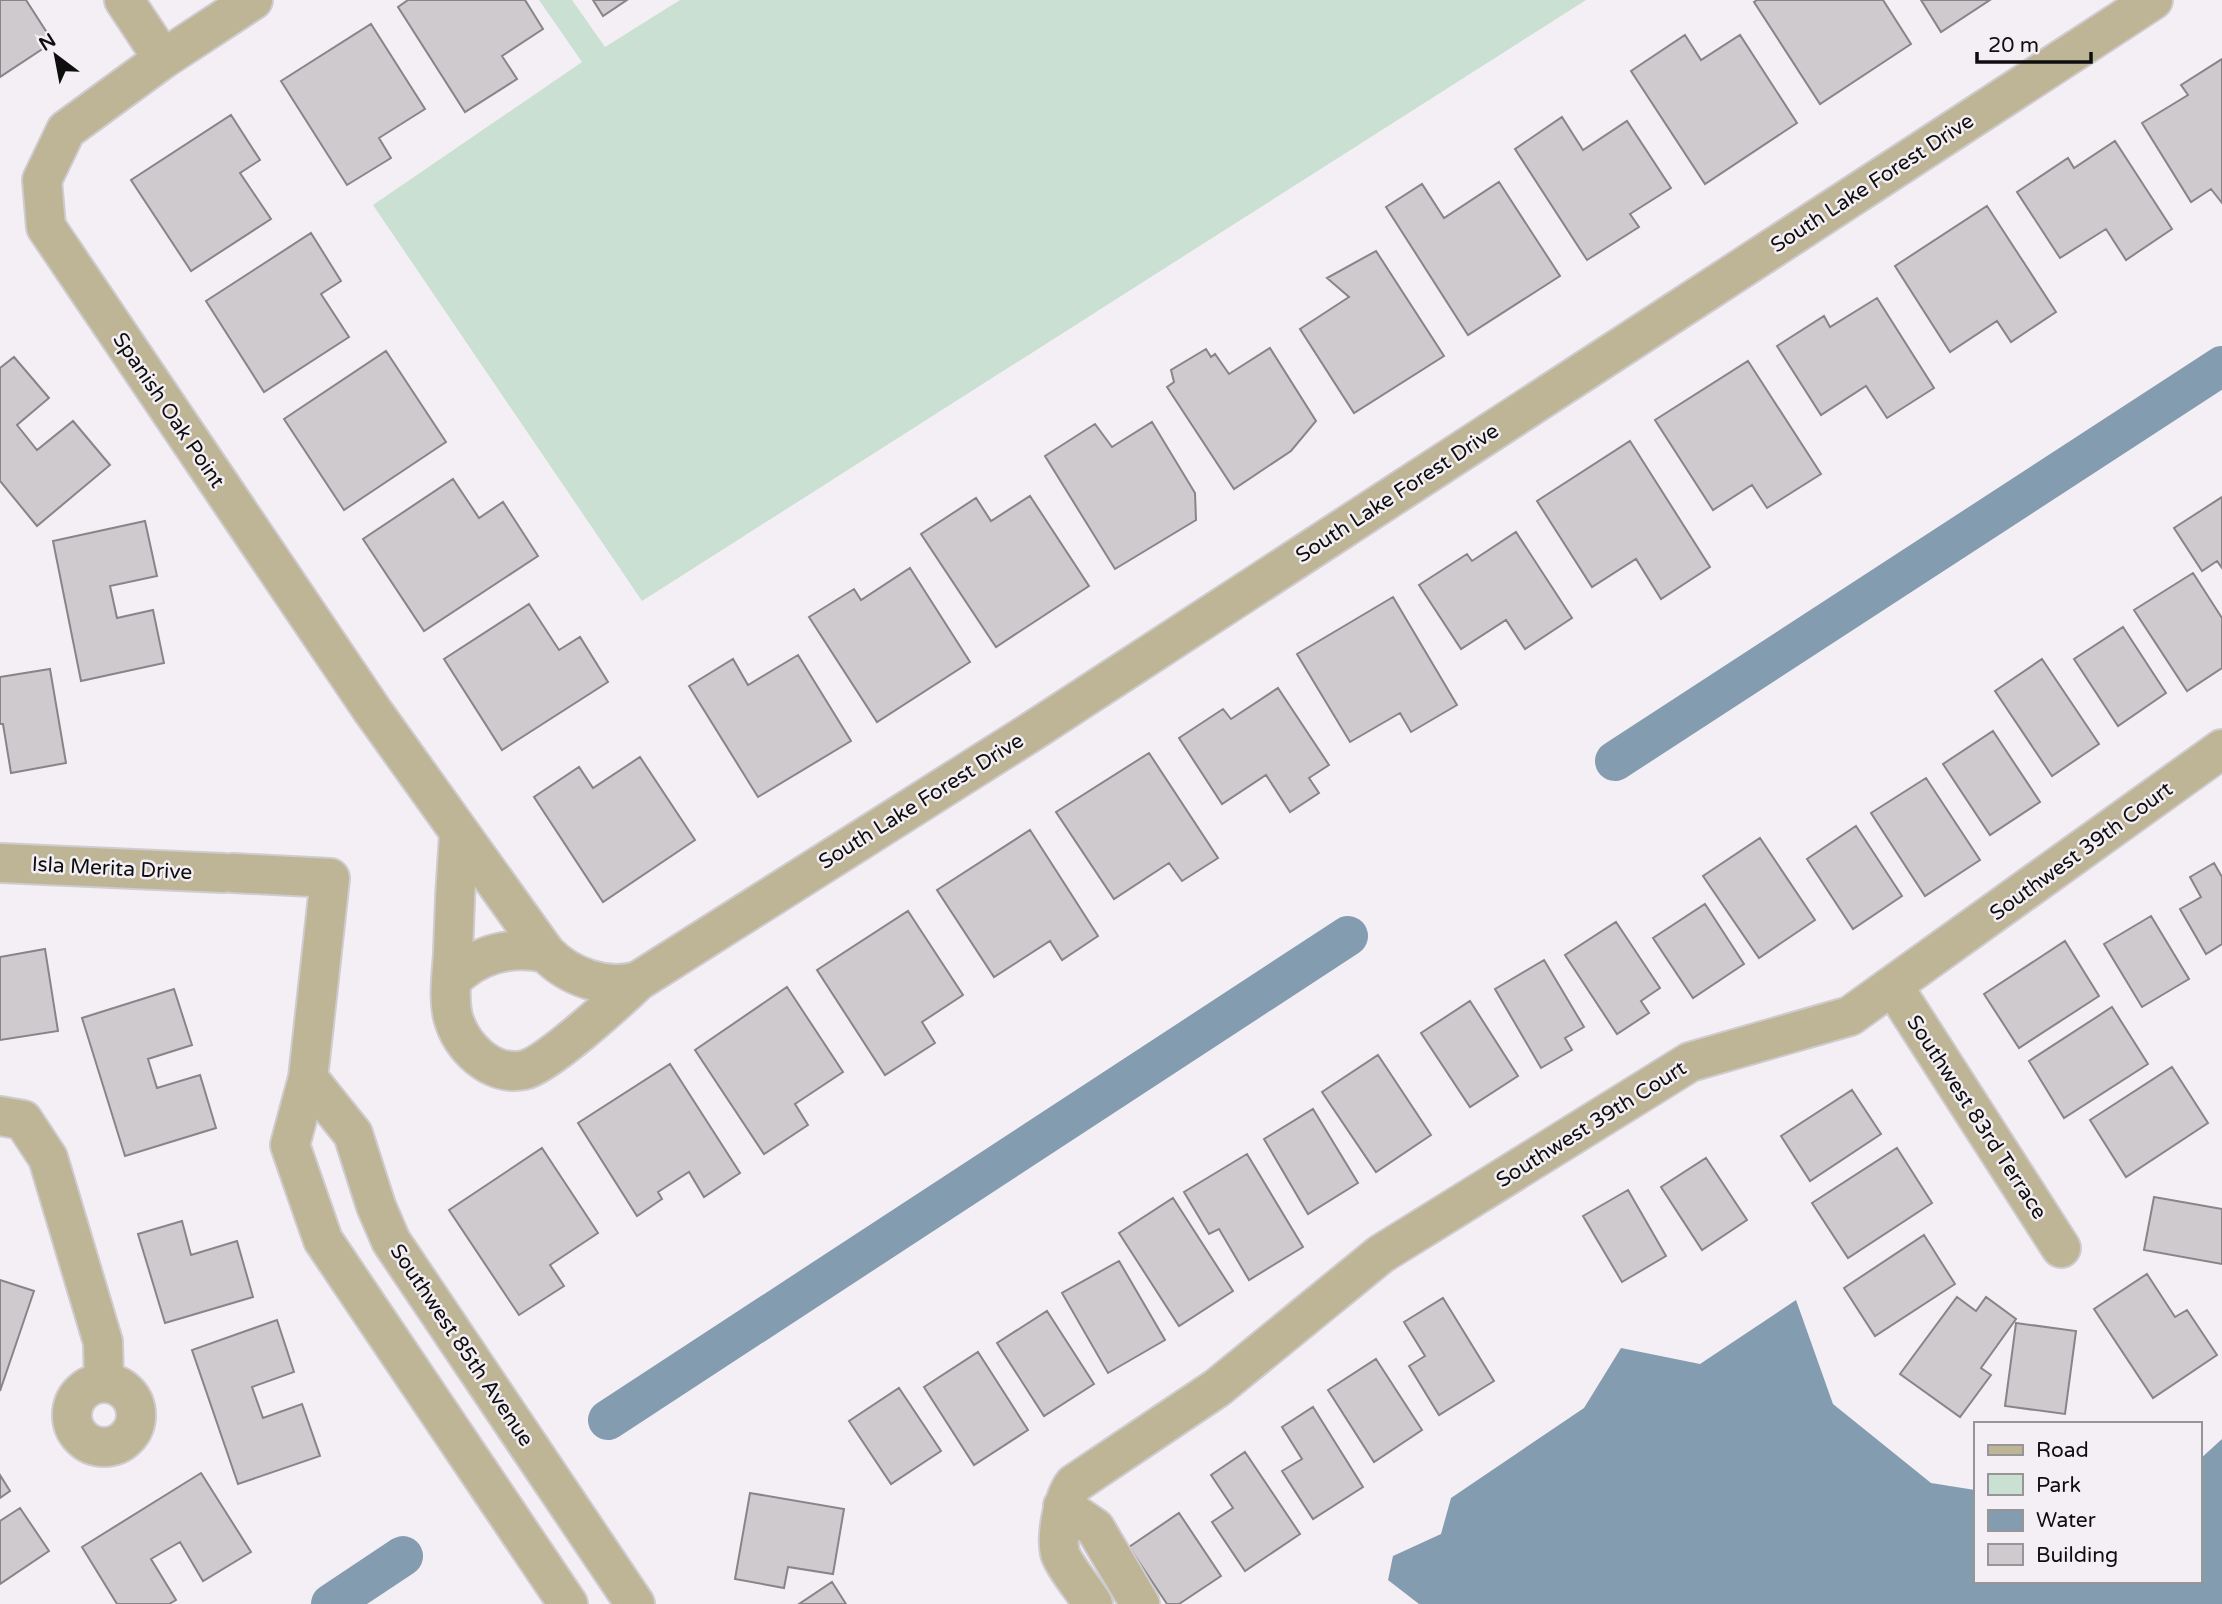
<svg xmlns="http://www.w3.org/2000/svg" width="2222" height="1604" font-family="'Varela Round',sans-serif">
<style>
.green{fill:#c9e0d3}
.water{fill:#849cb0}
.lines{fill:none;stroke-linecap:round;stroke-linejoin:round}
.canal{stroke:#849cb0;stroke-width:40}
.building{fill:#cecace;stroke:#888488;stroke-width:2}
.street-casing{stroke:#cfcbcf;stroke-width:42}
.street{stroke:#bdb595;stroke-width:38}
.labels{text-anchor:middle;stroke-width:5;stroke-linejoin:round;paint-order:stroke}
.street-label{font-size:21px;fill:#0f0e0f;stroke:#f4eff4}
</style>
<rect width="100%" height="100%" fill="#f4eff4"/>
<path class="green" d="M 539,0 L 572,0 L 605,47 L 680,0 L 1586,0 L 642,601 L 373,205 L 582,62 Z"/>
<path class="water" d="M 1796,1300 L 1833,1404 L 1931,1483 L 1975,1490 L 1975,1581 L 2199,1581 L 2199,1460 L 2222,1439 L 2222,1604 L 1419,1604 L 1388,1580 L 1393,1556 L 1441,1534 L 1451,1498 L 1584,1408 L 1621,1348 L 1700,1364 Z"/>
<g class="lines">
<path class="canal" d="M 1615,761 L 2222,366
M 608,1420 L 1348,936
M 331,1604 L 403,1556"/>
</g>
<path class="building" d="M 0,0 L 26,0 L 53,42 L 0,77 Z
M 408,0 L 525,0 L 543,29 L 502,56 L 517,79 L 465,112 L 398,7 Z
M 593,0 L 627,0 L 603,16 Z
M 1757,0 L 1883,0 L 1911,44 L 1820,104 L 1754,2 Z
M 1921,0 L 1990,0 L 1941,32 Z
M 371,24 L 425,109 L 379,138 L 391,158 L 347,185 L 281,81 Z
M 1685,35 L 1701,60 L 1740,35 L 1797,123 L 1705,184 L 1631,71 Z
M 2222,59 L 2222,203 L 2211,189 L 2191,202 L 2142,123 L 2188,95 L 2181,85 Z
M 231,115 L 260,160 L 240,173 L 271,219 L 191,271 L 131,180 Z
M 1562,117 L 1583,150 L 1627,121 L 1671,188 L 1630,214 L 1639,227 L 1587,260 L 1515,149 Z
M 2115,141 L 2172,229 L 2126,260 L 2106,229 L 2060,258 L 2017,192 L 2068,158 L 2074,168 Z
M 1499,182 L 1560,276 L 1468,335 L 1386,207 L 1422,184 L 1444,218 Z
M 1987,206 L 2056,312 L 2011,342 L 1997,321 L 1950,352 L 1895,266 Z
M 311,233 L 341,281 L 321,294 L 349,337 L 264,392 L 206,301 Z
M 1376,251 L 1444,356 L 1354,413 L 1300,329 L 1349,297 L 1327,278 Z
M 1877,298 L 1934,388 L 1887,418 L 1866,386 L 1821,415 L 1777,346 L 1824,316 L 1830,327 Z
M 1270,348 L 1316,421 L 1291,451 L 1234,489 L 1167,387 L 1174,382 L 1171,370 L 1206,349 L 1211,357 L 1215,354 L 1229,374 Z
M 386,351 L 446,442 L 344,510 L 284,419 Z
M 14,357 L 49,398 L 17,425 L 37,450 L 73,421 L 110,465 L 37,526 L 0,481 L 0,368 Z
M 1748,361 L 1821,474 L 1767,508 L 1752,485 L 1713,510 L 1655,420 Z
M 1152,422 L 1195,493 L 1196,520 L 1115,569 L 1045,456 L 1095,424 L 1112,447 Z
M 1630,441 L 1710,567 L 1661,599 L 1636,559 L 1592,587 L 1537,501 Z
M 453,479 L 479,518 L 503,502 L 538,556 L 424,631 L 363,539 Z
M 1030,496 L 1089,586 L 996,647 L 921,534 L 976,498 L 991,521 Z
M 2222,497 L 2222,568 L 2217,561 L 2202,571 L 2174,528 Z
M 145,521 L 157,576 L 110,586 L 117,618 L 153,610 L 164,663 L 81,681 L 53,541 Z
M 1516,532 L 1572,618 L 1525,649 L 1506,620 L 1461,649 L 1419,585 L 1467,554 L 1472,561 Z
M 910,568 L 970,662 L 877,722 L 809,617 L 854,589 L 861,600 Z
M 2193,573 L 2222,618 L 2222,668 L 2187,691 L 2134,610 Z
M 1393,597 L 1457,705 L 1411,732 L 1400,713 L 1350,742 L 1297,654 Z
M 529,604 L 559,650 L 580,637 L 608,682 L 502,750 L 444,659 Z
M 2123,627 L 2166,693 L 2118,726 L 2074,659 Z
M 798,655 L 851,741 L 758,797 L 689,686 L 733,659 L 748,685 Z
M 2042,659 L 2099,744 L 2052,776 L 1995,691 Z
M 50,669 L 66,763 L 11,773 L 3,724 L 0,724 L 0,677 Z
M 1278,688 L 1329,765 L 1309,778 L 1319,793 L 1290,812 L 1266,775 L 1222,804 L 1179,738 L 1223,709 L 1231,719 Z
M 1993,731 L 2040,802 L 1990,835 L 1943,764 Z
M 1149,753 L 1218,858 L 1182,881 L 1169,863 L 1114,899 L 1056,812 Z
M 640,757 L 695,840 L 603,902 L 534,797 L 579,767 L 593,788 Z
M 1926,778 L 1980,860 L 1925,896 L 1871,813 Z
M 1856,826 L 1902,896 L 1853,929 L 1807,859 Z
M 1030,830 L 1098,936 L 1062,960 L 1050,941 L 994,977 L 937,890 Z
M 1760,838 L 1815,920 L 1759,958 L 1703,876 Z
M 2214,863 L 2222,877 L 2222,944 L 2206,954 L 2180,909 L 2201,897 L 2190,877 Z
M 1705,904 L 1744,964 L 1693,998 L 1653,938 Z
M 908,911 L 963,995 L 922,1022 L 935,1043 L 885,1075 L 817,970 Z
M 2151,916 L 2189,979 L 2142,1007 L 2104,944 Z
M 1616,922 L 1660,988 L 1641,1001 L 1649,1013 L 1617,1034 L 1565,955 Z
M 2065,941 L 2099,996 L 2019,1048 L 1984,994 Z
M 45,949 L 58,1031 L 0,1040 L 0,957 Z
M 1544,960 L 1584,1027 L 1565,1038 L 1572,1050 L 1541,1068 L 1495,989 Z
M 787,987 L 843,1072 L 795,1104 L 808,1125 L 764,1154 L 695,1050 Z
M 174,989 L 192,1045 L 148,1059 L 157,1088 L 200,1075 L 216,1128 L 125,1156 L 82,1018 Z
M 1470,1001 L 1518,1076 L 1470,1107 L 1421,1033 Z
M 2112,1007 L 2148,1064 L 2064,1118 L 2029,1061 Z
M 1378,1055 L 1431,1135 L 1376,1172 L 1322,1092 Z
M 670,1064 L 740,1173 L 704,1197 L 689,1172 L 658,1192 L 662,1199 L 637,1216 L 578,1123 Z
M 2172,1067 L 2208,1123 L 2126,1177 L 2090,1120 Z
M 1852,1090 L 1881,1134 L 1810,1181 L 1781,1136 Z
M 1313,1109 L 1358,1183 L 1308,1214 L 1264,1139 Z
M 542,1148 L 598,1233 L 550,1265 L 564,1286 L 519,1315 L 449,1210 Z
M 1897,1148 L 1932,1203 L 1848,1258 L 1812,1203 Z
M 1247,1154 L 1303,1247 L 1249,1280 L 1219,1229 L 1209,1234 L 1184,1192 Z
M 1706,1158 L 1747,1220 L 1702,1250 L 1661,1187 Z
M 1628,1190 L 1666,1256 L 1622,1282 L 1583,1216 Z
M 2154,1197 L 2222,1209 L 2222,1264 L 2144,1250 Z
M 1173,1198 L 1233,1291 L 1179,1326 L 1119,1233 Z
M 182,1221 L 191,1255 L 237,1241 L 253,1297 L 165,1323 L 138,1234 Z
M 1924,1235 L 1955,1284 L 1875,1336 L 1844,1288 Z
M 1119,1261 L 1165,1340 L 1108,1373 L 1062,1293 Z
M 2147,1274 L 2175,1317 L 2187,1310 L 2217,1355 L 2153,1398 L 2094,1309 Z
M 0,1280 L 34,1291 L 0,1391 Z
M 1957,1297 L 1976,1311 L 1986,1297 L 2016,1319 L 1981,1368 L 1991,1375 L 1960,1417 L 1900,1374 Z
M 1443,1298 L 1494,1381 L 1439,1415 L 1409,1366 L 1425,1356 L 1404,1322 Z
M 1047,1311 L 1094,1384 L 1044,1416 L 997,1343 Z
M 277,1320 L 294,1372 L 252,1387 L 263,1418 L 302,1404 L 320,1456 L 238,1484 L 192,1350 Z
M 2016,1323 L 2076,1331 L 2065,1414 L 2005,1406 Z
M 978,1352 L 1028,1430 L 974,1465 L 924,1387 Z
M 1376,1359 L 1422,1430 L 1374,1462 L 1328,1390 Z
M 899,1388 L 941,1451 L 891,1484 L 849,1421 Z
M 1313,1407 L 1363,1487 L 1313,1519 L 1282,1471 L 1302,1459 L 1282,1427 Z
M 1245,1452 L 1300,1534 L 1245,1571 L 1212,1522 L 1233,1508 L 1211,1475 Z
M 201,1473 L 251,1552 L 203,1581 L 180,1542 L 151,1559 L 176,1600 L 169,1604 L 117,1604 L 82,1547 Z
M 0,1475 L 10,1491 L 0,1498 Z
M 750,1493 L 844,1509 L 833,1574 L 788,1567 L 784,1588 L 735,1579 Z
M 20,1508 L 49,1551 L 0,1584 L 0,1521 Z
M 1179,1513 L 1221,1576 L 1179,1604 L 1167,1604 L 1129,1547 Z
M 832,1582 L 846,1604 L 799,1604 Z"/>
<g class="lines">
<defs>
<path id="street" d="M 124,0 L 163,59 L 66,130 L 42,180 L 46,227 L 372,710 L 546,953 C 569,977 606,990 638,981
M 163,59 L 253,0
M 459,835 C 456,874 454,913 453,953 C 452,973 448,997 453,1017 C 461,1046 490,1077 524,1070 C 547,1065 618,1000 638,981 L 1031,732 L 2153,0
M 0,863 L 224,873
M 233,873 L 330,878 L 308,1078 L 290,1145 L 323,1240 L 568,1604
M 451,981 C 476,954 511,945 546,953
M 1893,986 L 2061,1248
M 308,1078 L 353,1134 L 376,1206 L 391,1241 L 635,1604
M 0,1116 L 23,1120 L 48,1158 L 103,1342 L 104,1383
M72 1415a32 32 0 1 1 64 0a32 32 0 1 1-64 0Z
M 1063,1506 L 1095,1528 L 1140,1604
M 1093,1604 C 1085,1591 1064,1566 1060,1553 C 1056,1535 1063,1498 1074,1484 L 1217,1388 L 1381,1254 L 1690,1062 L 1850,1016 L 2222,749"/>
</defs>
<use href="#street" class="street-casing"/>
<use href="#street" class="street"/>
</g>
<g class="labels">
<g class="street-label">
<text transform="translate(1872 183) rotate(-33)" y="7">South Lake Forest Drive</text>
<text transform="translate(169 410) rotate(56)" y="7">Spanish Oak Point</text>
<text transform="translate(1397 493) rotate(-33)" y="7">South Lake Forest Drive</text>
<text transform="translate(921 801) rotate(-32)" y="7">South Lake Forest Drive</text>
<text transform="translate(2081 851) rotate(-36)" y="7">Southwest 39th Court</text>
<text transform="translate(112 868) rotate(3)" y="7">Isla Merita Drive</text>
<text transform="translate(1977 1117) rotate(57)" y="7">Southwest 83rd Terrace</text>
<text transform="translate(1591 1124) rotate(-32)" y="7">Southwest 39th Court</text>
<text transform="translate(462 1345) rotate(56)" y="7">Southwest 85th Avenue</text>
</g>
</g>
<rect x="1974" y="1422" width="228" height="161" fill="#f4eff4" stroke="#989598" stroke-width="2"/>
<rect x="1988" y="1445" width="35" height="10" fill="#bdb595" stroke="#989598" stroke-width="2"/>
<text x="2036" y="1457" font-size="21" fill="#0f0e0f">Road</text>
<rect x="1988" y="1474" width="35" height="21" fill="#c9e0d3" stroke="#989598" stroke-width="2"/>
<text x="2036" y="1492" font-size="21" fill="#0f0e0f">Park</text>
<rect x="1988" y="1510" width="35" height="21" fill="#849cb0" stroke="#989598" stroke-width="2"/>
<text x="2036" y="1527" font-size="21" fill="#0f0e0f">Water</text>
<rect x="1988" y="1544" width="35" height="21" fill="#cecace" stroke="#989598" stroke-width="2"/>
<text x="2036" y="1562" font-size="21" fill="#0f0e0f">Building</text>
<g transform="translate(56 56) rotate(328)" stroke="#f4eff4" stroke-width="5" paint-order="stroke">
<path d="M0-5L12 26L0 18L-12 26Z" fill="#0f0e0f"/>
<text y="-10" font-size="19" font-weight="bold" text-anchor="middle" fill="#0f0e0f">N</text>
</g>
<path d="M1977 52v10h114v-10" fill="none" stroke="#0f0e0f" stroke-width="3.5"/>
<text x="1988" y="52" font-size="21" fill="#0f0e0f" stroke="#f4eff4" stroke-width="5" paint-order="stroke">20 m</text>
</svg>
